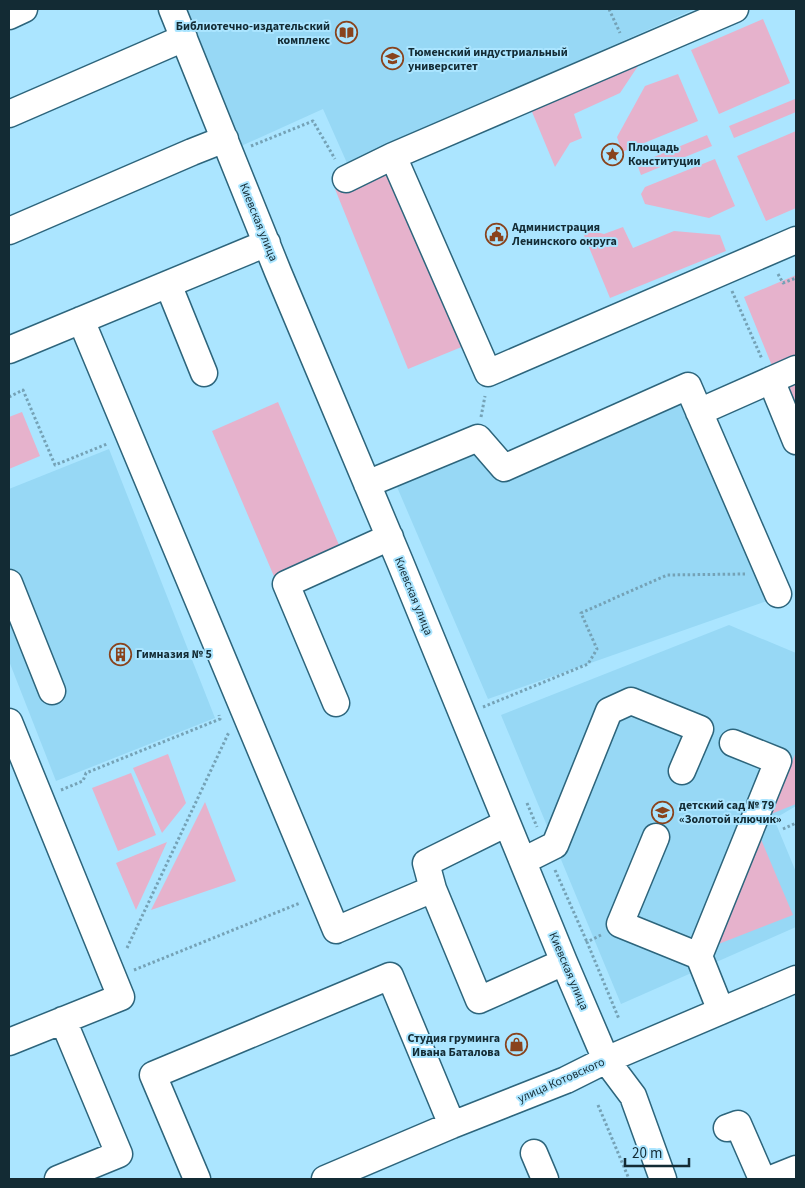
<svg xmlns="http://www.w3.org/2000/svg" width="805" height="1188" font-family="'Source Sans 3',sans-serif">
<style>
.built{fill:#97d8f5}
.green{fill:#e6b2cc}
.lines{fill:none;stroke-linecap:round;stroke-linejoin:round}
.minor-casing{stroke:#2d657c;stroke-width:29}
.path{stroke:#75a2b6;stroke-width:3;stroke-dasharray:2.5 2.5;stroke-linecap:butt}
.minor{stroke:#fff;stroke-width:26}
.labels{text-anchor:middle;stroke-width:4;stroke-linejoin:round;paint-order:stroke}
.poi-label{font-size:12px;font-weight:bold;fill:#132b34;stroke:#abe5ff;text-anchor:start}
.street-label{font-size:12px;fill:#132b34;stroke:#abe5ff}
</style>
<rect width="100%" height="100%" fill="#abe5ff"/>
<path class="built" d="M 180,9 L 695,9 L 347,163 L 323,109 L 239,147 Z
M 682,394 L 770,600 L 488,699 L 397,487 L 478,451 L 496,474 Z
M 109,449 L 215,718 L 56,781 L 9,661 L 9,489 Z
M 729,625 L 796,653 L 796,806 L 774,819 L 796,872 L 796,927 L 621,1004 L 501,715 Z"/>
<path class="green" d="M 763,19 L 790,83 L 719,114 L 691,50 Z
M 644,57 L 620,93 L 574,114 L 582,138 L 570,143 L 555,167 L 530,107 Z
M 678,74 L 698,121 L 622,152 L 617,137 L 645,86 Z
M 795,99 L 796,102 L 796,112 L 734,138 L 729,126 Z
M 796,131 L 796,208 L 766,221 L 737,156 Z
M 707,135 L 712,146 L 641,175 L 637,164 Z
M 715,159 L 735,206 L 709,218 L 645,204 L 641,194 L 645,187 Z
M 391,166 L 464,346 L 408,369 L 335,189 Z
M 623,227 L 633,248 L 674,231 L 720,235 L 726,251 L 610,298 L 581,228 L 604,234 Z
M 796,275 L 796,425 L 744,297 Z
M 278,402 L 342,552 L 276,581 L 212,431 Z
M 22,412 L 40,456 L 9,469 L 9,417 Z
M 796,752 L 796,804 L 771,814 Z
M 168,754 L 186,803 L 162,833 L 133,768 Z
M 131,773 L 156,835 L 118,851 L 92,788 Z
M 205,802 L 236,881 L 151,910 Z
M 760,837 L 793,915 L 716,945 Z
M 167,842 L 136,910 L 116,863 Z"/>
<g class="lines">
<defs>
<path id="minor" d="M 172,9 L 278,272 L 400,562 L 564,962 L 606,1060 L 633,1096 L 663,1179
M 9,16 L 24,9
M 9,114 L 184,38
M 393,156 L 488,373 L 796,240
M 346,179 L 393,156 L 735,9
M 9,231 L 192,152 L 225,139
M 168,284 L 204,373
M 81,320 L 336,930 L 433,889
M 9,350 L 267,243
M 771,380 L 796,441
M 699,412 L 796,369
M 367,484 L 478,438 L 504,468 L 688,386 L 778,594
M 9,583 L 52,691
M 336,703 L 286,584 L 390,537
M 9,722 L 121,997 L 9,1042
M 507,823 L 426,863 L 433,889 L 479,1000 L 564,962
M 656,837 L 620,924 L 699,956 L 778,761 L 733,743
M 523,861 L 555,845 L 609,711 L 631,701 L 700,729 L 682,771
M 699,956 L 721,1011
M 727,1128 L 738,1124 L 762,1179
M 534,1153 L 545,1179
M 58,1179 L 119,1154 L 63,1020
M 197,1179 L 153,1075 L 390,976 L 452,1125
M 325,1179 L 452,1125 L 566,1080 L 606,1060 L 796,979
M 771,1179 L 796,1169"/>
</defs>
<use href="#minor" class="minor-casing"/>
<path class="path" d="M 609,9 L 620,33
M 251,146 L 313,121 L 335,159
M 778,274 L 783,283 L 796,278
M 732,291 L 762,359
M 9,397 L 23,390 L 55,465 L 107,444
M 481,417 L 485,396
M 483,707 L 588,664 L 597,649 L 581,613 L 667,575 L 745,574
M 61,790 L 83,781 L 86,773 L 220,719 L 219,715
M 527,803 L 537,827
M 783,829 L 796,823
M 555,870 L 587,942
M 601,935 L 587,942 L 619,1019
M 127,948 L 229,732
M 134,970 L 300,903
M 598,1105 L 629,1179"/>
<use href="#minor" class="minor"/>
</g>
<defs>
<symbol id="library-ring" viewBox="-11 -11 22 22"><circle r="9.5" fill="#abe5ff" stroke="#89431d" stroke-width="1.5"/><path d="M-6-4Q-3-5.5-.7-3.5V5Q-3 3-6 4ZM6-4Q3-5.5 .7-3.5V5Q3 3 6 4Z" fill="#89431d"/></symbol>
<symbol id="university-ring" viewBox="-11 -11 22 22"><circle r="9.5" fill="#abe5ff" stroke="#89431d" stroke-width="1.5"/><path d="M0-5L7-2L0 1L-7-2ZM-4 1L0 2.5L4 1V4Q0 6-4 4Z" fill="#89431d"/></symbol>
<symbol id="sight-ring" viewBox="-11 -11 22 22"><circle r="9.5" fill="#abe5ff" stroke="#89431d" stroke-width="1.5"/><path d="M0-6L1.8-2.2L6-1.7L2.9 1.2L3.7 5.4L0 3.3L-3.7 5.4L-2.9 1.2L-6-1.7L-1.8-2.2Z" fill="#89431d"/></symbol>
<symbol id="civic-ring" viewBox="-11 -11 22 22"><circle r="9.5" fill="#abe5ff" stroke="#89431d" stroke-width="1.5"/><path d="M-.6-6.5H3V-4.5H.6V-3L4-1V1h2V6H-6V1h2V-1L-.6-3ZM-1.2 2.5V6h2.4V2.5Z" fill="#89431d"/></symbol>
<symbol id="building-ring" viewBox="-11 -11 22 22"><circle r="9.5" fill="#abe5ff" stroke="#89431d" stroke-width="1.5"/><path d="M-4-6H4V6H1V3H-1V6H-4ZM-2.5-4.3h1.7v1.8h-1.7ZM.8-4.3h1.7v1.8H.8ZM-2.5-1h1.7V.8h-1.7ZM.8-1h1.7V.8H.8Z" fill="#89431d"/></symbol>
<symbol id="school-ring" viewBox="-11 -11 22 22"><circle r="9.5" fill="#abe5ff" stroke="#89431d" stroke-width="1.5"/><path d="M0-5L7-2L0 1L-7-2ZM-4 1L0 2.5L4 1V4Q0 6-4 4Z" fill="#89431d"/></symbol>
<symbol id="shop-ring" viewBox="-11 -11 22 22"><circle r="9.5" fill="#abe5ff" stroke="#89431d" stroke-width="1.5"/><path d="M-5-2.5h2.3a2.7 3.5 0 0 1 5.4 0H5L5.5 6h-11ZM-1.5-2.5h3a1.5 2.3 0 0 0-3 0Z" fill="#89431d"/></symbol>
</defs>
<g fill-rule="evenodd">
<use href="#library-ring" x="334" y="20" width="25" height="25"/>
<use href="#university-ring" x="380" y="46" width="25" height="25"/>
<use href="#sight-ring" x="600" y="142" width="25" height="25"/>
<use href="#civic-ring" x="484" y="222" width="25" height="25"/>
<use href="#building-ring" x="108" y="642" width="25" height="25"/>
<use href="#school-ring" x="650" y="800" width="25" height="25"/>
<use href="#shop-ring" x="504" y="1032" width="25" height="25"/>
</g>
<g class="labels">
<g class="poi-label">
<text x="330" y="30" text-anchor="end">Библиотечно-издательский<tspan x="330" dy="14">комплекс</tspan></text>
<text x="408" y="56">Тюменский индустриальный<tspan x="408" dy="14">университет</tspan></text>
<text x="628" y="151">Площадь<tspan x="628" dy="14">Конституции</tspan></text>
<text x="512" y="231">Администрация<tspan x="512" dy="14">Ленинского округа</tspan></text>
<text x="136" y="658">Гимназия № 5</text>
<text x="679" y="809">детский сад № 79<tspan x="679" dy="14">«Золотой ключик»</tspan></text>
<text x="500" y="1042" text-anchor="end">Студия груминга<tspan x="500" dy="14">Ивана Баталова</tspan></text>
</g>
<g class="street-label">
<text transform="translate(259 222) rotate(68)" y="4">Киевская улица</text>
<text transform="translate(414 596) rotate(68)" y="4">Киевская улица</text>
<text transform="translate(569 971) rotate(67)" y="4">Киевская улица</text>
<text transform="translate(561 1080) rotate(-24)" y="4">улица Котовского</text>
</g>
</g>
<rect width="805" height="1188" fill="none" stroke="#132b34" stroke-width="20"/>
<path d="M625 1158v8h64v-8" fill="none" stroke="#132b34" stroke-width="2.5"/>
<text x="632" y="1158" font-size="15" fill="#132b34" stroke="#abe5ff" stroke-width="4" paint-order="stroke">20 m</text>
</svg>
